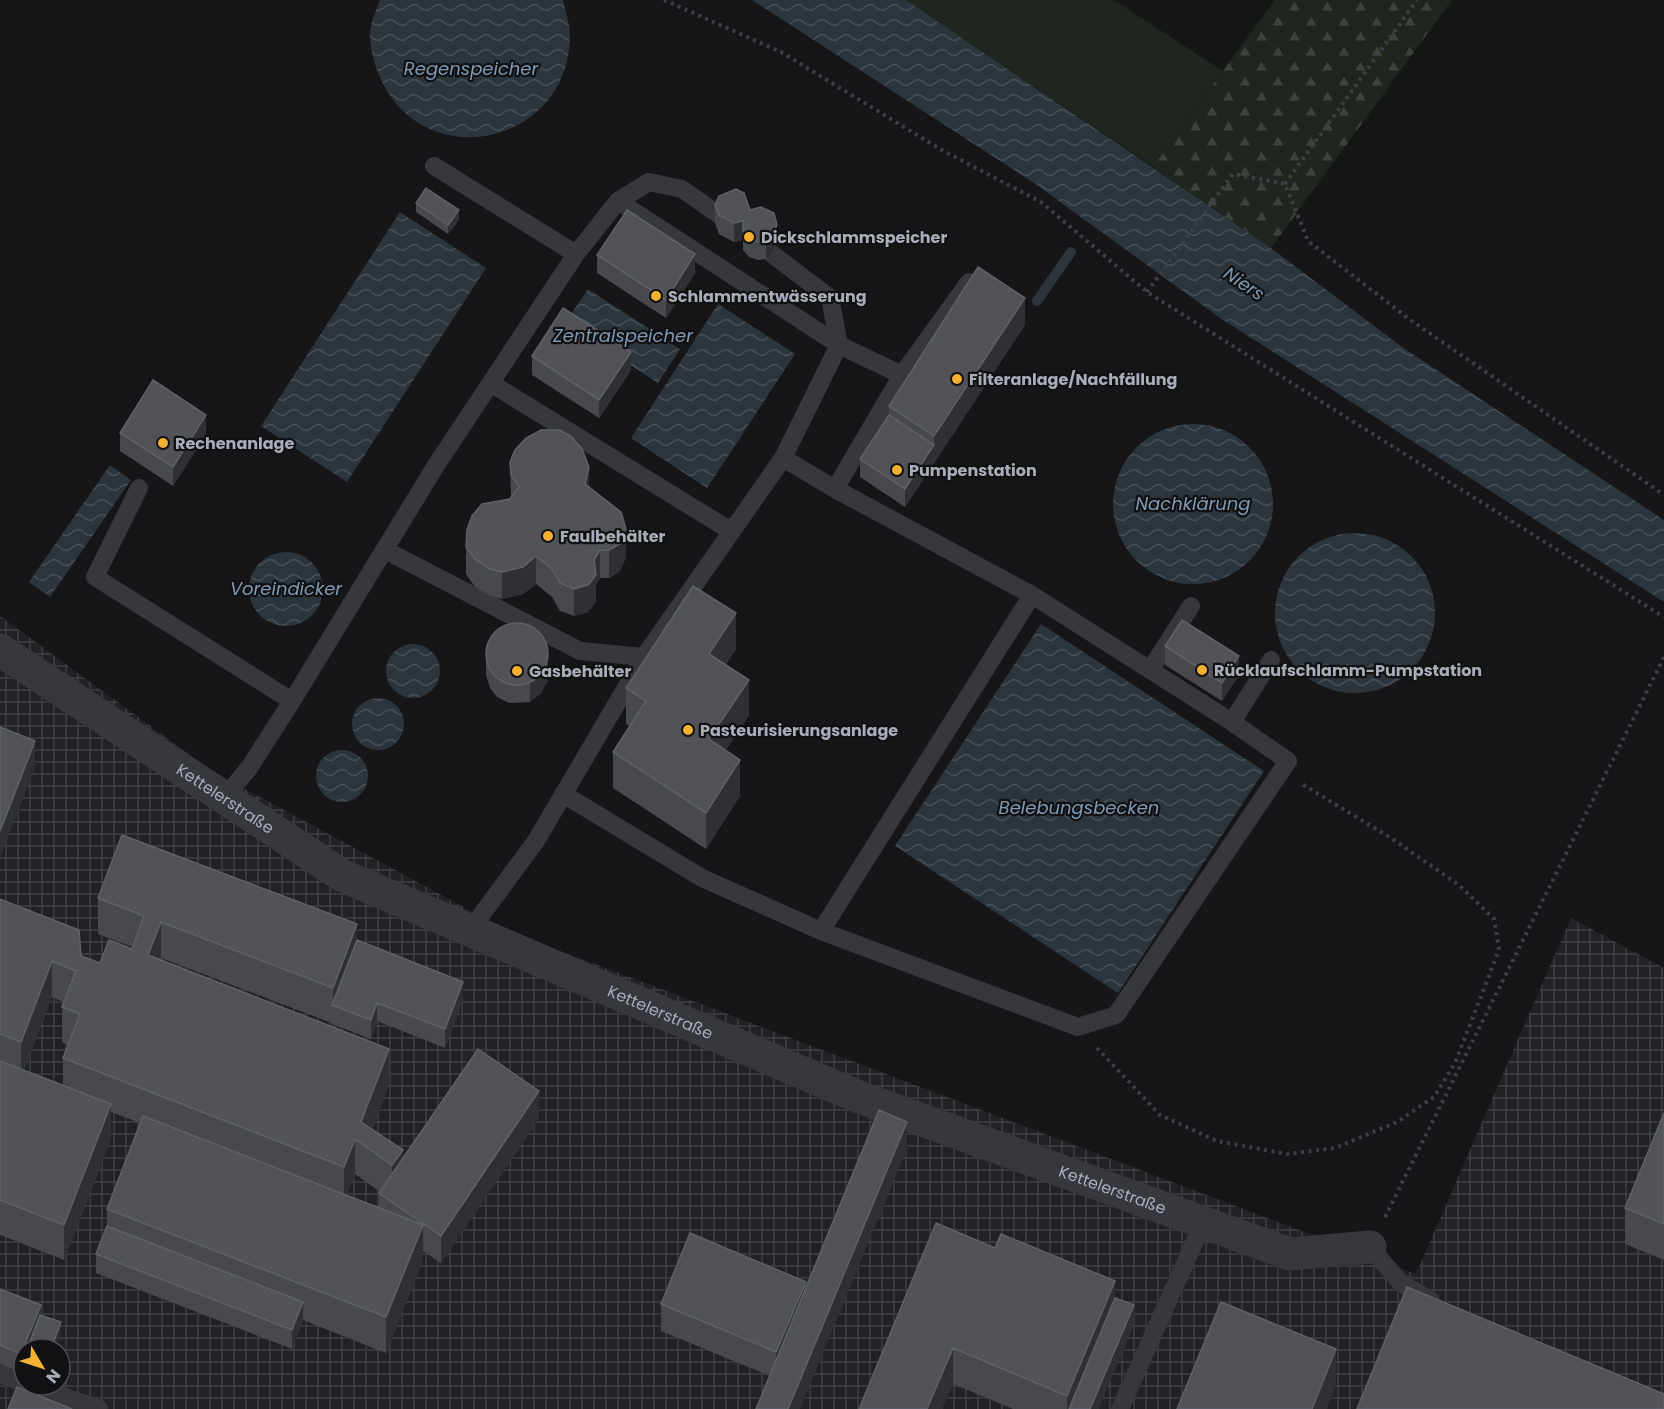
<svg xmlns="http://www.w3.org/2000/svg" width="1664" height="1409" font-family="Poppins,sans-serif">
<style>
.industrial{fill:url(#industrial-grid);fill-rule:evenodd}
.green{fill:#1e261f}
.forest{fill:url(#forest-firs)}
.water{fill:url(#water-waves)}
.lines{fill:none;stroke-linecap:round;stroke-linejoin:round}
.stream{stroke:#2c353c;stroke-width:10}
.path{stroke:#3d3f44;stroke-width:4;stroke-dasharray:3 4.5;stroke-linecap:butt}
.service{stroke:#37383d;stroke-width:18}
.minor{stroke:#37383d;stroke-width:33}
.wall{fill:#47494d;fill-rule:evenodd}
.shaded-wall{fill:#2f3033}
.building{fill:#525359;stroke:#5f6168;stroke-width:1.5}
.poi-dot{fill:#f2b134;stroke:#111113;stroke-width:2}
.labels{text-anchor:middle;stroke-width:4.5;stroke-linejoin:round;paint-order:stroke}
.poi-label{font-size:16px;font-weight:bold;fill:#a8adb8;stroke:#111113;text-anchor:start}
.street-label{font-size:16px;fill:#a8adb8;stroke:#111113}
.water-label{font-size:18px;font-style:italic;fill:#7f9bb3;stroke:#111113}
</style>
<defs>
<pattern id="industrial-grid" width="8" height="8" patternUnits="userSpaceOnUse" patternTransform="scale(1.5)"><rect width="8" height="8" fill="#222225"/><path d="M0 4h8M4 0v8" fill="none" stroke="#3f3f43"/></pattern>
<pattern id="forest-firs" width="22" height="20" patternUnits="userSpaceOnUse" patternTransform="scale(1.5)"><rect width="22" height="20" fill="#1e261f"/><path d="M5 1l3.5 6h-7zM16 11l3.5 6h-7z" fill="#3c433d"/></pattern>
<pattern id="water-waves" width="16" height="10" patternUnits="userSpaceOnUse" patternTransform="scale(1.5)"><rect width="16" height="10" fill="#2c353c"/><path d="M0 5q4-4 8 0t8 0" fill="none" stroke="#485056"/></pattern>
</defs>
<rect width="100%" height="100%" fill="#161618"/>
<path class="industrial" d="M 0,616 L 212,771 L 510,932 L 1416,1274 L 1571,918 L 1664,968 L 1664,1409 L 0,1409 ZM 24,1349 L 60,1349 L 60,1385 L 24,1385 Z"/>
<path class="green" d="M 906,0 L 1114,0 L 1223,71 L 1153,167 Z"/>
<path class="forest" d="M 1275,0 L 1452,0 L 1271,248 L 1153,167 Z"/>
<path class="water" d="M 380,0 L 563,0 C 565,11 570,24 570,36 C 569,146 421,177 379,75 C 373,61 368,41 371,26 C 373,17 377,8 380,0 Z
M 752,0 L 906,0 L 1271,248 L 1402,347 L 1664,520 L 1664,602 L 1220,318 L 1034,183 Z
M 400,212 L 486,268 L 347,482 L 261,426 Z
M 588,289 L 680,349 L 658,383 L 565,323 Z
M 718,304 L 795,354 L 707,488 L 631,438 Z
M1113 504a80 80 0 1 1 160 0a80 80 0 1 1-160 0Z
M 110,465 L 131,480 L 50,597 L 29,582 Z
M1275 613a80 80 0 1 1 160 0a80 80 0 1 1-160 0Z
M249 589a37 37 0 1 1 74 0a37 37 0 1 1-74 0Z
M 1041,624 L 1264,771 L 1118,993 L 895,846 Z
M386 671a27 27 0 1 1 54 0a27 27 0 1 1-54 0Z
M352 724a26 26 0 1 1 52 0a26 26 0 1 1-52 0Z
M316 776a26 26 0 1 1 52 0a26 26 0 1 1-52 0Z"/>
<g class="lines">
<path class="stream" d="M 1037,301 L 1071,252"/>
<path class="path" d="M 664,0 L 781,52 L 940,149 L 1041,202 L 1147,292 L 1664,617
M 1285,184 L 1417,0
M 1147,292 L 1233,174 L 1285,184 L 1308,241 L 1409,319 L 1664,495
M 1097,1048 L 1160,1115 L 1217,1141 L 1287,1154 L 1335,1148 L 1397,1122 L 1434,1097 L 1455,1063 L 1499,950 L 1494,919 L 1459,885 L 1394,840 L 1302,784
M 1385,1217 L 1664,657"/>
<path class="service" d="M 434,166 L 576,254
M 618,201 L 649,182 L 682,189 L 719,215
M 772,254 L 830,298 L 839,345 L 902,375
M 492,384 L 731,531
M 139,488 L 95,577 L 292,701
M 835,489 L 902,375 L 969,282
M 385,550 L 580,651 L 644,657
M 1150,670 L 1191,606
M 1232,722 L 1271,660
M 563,794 L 702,878 L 821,931 L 1078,1027 L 1116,1015 L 1288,761 L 1232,722 L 1032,595 L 835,489 L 783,458
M 224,798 L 249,768 L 292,701 L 435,467 L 576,254 L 618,201 L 839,345 L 783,458 L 644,657 L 536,841 L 470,930
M 821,931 L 1032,595
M 1370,1247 L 1400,1282 L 1431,1301
M 0,1374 L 24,1383
M 31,1385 L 99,1409
M 1120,1409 L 1203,1223"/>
<path class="minor" id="s1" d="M 0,650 L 343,876 L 859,1097 L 1290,1254 L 1370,1247"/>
</g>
<path class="wall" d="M 416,203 L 459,220 L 448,234 L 416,212 Z
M 715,205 L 750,210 L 777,244 L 772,253 L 766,259 L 758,260 L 749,257 L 743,250 L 743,240 L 734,242 L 719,234 L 715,223 Z
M 597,255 L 695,273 L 666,318 L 597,273 Z
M 1025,325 L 905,507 L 860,477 L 860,459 L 889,415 L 889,406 Z
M 532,356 L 631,370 L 599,418 L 532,375 Z
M 120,433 L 206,434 L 173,486 L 120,451 Z
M 510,462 L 589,488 L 626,557 L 620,571 L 609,578 L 600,578 L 596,585 L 596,602 L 588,612 L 574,616 L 560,611 L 552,597 L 536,584 L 523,594 L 502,599 L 490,596 L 475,587 L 466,574 L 466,547 L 511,498 Z
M 1165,646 L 1239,675 L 1222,701 L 1165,665 Z
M 736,649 L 726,664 L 749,715 L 726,750 L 740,796 L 706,849 L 613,788 L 613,752 L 630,726 L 626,724 L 626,688 Z
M 486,656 L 548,680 L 541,693 L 530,702 L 509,703 L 497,697 L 490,688 L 486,675 Z
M 98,898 L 357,941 L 463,1000 L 445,1048 L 377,1021 L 371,1039 L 332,1024 L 332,1023 L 161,958 L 160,960 L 389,1084 L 372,1129 L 403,1158 L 539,1119 L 441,1263 L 423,1251 L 423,1260 L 386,1353 L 303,1320 L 292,1349 L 96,1273 L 96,1254 L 107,1226 L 107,1209 L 140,1123 L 111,1112 L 111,1139 L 64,1260 L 0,1235 L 0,899 L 81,956 L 100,963 L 132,949 L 133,947 L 98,934 ZM 52,997 L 64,1002 L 62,1007 L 62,1042 L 68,1045 L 63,1058 L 63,1085 L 24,1070 ZM 355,1174 L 380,1192 L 379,1193 L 379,1208 L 346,1195 Z
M 1664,1113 L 1664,1260 L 1625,1244 L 1625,1208 Z
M 907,1149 L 770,1376 L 661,1331 L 661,1304 L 806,1289 Z
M 936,1223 L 1115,1298 L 1134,1324 L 1098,1409 L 1013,1409 L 953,1384 Z
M 0,1289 L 41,1315 L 61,1332 L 55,1349 L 24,1349 L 24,1365 L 21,1372 L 0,1364 Z"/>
<path class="shaded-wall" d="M 459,210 L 459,220 L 448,234 L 448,225 Z
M 743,221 L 743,240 L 734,242 L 734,223 Z
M 777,225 L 777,244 L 772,253 L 766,259 L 766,240 Z
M 695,254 L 695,273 L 666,318 L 666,300 Z
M 1025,298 L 1025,325 L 905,507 L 905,489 L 934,445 L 934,436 Z
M 631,352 L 631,370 L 599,418 L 599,400 Z
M 206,415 L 206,434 L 173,486 L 173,467 Z
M 589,467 L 589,494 L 585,484 Z
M 626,529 L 626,557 L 620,571 L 609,578 L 609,550 Z
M 600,550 L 600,578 L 596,585 L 596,602 L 588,612 L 574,616 L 574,589 Z
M 536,556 L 536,584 L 523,594 L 502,599 L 502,572 Z
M 736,613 L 736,649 L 709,689 L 709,654 Z
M 548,649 L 548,680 L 541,693 L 530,702 L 530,683 Z
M 1239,656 L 1239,675 L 1222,701 L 1222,683 Z
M 749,680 L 749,715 L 709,775 L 709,739 Z
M 35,741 L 35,768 L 0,858 L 0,831 Z
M 740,760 L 740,796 L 706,849 L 706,813 Z
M 161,922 L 161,958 L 148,991 L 148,955 Z
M 357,924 L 357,960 L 333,1006 L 333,988 Z
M 52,961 L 52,997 L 21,1077 L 21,1042 Z
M 463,982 L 463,1000 L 445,1048 L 445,1029 Z
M 377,1003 L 377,1021 L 371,1039 L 371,1020 Z
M 389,1049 L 389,1084 L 365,1146 L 361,1122 Z
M 539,1091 L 539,1119 L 441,1263 L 441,1236 Z
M 111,1104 L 111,1139 L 64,1260 L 64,1225 Z
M 907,1122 L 907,1149 L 800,1409 L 788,1409 Z
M 355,1139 L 355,1174 L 344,1202 L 344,1167 Z
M 403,1150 L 403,1186 L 392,1200 L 392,1165 Z
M 423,1225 L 423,1260 L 386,1353 L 386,1317 Z
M 1115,1281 L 1115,1316 L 1077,1409 L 1067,1409 L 1067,1396 Z
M 806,1282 L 806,1309 L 776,1379 L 776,1352 Z
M 303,1302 L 303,1321 L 292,1349 L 292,1330 Z
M 41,1305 L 41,1323 L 30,1349 L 24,1349 L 24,1365 L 21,1372 L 21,1354 Z
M 1134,1305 L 1134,1324 L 1098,1409 L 1090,1409 Z
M 61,1322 L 61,1332 L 55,1349 L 51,1349 Z
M 953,1348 L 953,1384 L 942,1409 L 927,1409 Z
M 1336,1349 L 1336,1385 L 1327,1409 L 1312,1409 Z"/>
<path class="building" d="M 426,188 L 459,210 L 448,225 L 416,203 Z
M 736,189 L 744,193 L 750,210 L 761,207 L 774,213 L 777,225 L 772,235 L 766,240 L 758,242 L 749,238 L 743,231 L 743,221 L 734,223 L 719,215 L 715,205 L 719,196 Z
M 627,210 L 695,254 L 666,300 L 597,255 Z
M 978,267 L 1025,298 L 934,436 L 889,406 Z
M 563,308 L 631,352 L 599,400 L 532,356 Z
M 153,380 L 206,415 L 173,467 L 120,433 Z
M 889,415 L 934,445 L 905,489 L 860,459 Z
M 541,430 L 560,430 L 572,437 L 582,449 L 589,467 L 585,484 L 621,512 L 626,529 L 620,544 L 609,550 L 600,550 L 594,560 L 596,575 L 588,585 L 574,589 L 560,583 L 552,569 L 536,556 L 523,567 L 502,572 L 490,569 L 475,559 L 466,547 L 467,530 L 472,516 L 482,504 L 510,499 L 519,487 L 511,475 L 510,462 L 515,450 L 526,438 Z
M 693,586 L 736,613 L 709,654 L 749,680 L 709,739 L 740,760 L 706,813 L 613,752 L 646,701 L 626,688 Z
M 1182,620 L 1239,656 L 1222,683 L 1165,646 Z
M486 654a31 31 0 1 1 62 0a31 31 0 1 1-62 0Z
M 0,727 L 35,741 L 0,831 Z
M 122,835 L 357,924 L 333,988 L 161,922 L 148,955 L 389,1049 L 361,1122 L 403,1150 L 392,1165 L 355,1139 L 344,1167 L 63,1058 L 80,1014 L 62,1007 L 76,971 L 52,961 L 21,1042 L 0,1034 L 0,899 L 79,930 L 81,956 L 100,963 L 109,940 L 132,949 L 144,916 L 98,898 Z
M 357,940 L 463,982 L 445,1029 L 377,1003 L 371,1020 L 332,1005 Z
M 478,1049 L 539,1091 L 441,1236 L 379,1193 Z
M 0,1061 L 111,1104 L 64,1225 L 0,1200 Z
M 879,1110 L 907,1122 L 788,1409 L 756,1409 Z
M 1664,1113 L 1664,1224 L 1625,1208 Z
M 143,1116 L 423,1225 L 386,1317 L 107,1209 Z
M 936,1223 L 995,1248 L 1001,1234 L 1115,1281 L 1067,1396 L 953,1348 L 927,1409 L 859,1409 Z
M 107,1226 L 303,1302 L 292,1330 L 96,1254 Z
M 690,1233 L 806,1282 L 776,1352 L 661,1304 Z
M 1407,1287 L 1664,1394 L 1664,1409 L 1357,1409 Z
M 0,1289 L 41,1305 L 21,1354 L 0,1345 Z
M 1115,1298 L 1134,1305 L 1090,1409 L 1069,1409 Z
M 1221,1302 L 1336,1349 L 1312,1409 L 1177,1409 Z
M 40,1315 L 61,1322 L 51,1349 L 27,1349 Z
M 17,1387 L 72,1409 L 8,1409 Z"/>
<g class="poi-dot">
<circle cx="749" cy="237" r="6"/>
<circle cx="656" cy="296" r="6"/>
<circle cx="957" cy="379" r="6"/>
<circle cx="163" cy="443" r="6"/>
<circle cx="897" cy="470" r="6"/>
<circle cx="548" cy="536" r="6"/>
<circle cx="1202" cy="670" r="6"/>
<circle cx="517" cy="671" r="6"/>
<circle cx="688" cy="730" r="6"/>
</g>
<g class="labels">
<g class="poi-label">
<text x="761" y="243">Dickschlammspeicher</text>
<text x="668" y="302">Schlammentwässerung</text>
<text x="969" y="385">Filteranlage/Nachfällung</text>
<text x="175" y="449">Rechenanlage</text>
<text x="909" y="476">Pumpenstation</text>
<text x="560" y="542">Faulbehälter</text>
<text x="1214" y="676">Rücklaufschlamm-Pumpstation</text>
<text x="529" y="677">Gasbehälter</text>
<text x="700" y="736">Pasteurisierungsanlage</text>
</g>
<g class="street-label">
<text dy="6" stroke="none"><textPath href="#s1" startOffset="270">Kettelerstraße</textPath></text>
<text dy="6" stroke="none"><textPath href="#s1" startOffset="756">Kettelerstraße</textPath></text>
<text dy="6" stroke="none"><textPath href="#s1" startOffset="1242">Kettelerstraße</textPath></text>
</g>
<g class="water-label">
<text x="471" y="75">Regenspeicher</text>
<text transform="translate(1244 284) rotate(34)" y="6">Niers</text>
<text x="623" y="342">Zentralspeicher</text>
<text x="1193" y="510">Nachklärung</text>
<text x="286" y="595">Voreindicker</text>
<text x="1079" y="814">Belebungsbecken</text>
</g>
</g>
<g transform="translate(42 1367) rotate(129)"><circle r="28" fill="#111113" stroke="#4d4f55" stroke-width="1.5"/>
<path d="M0-4.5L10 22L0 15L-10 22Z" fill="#f2b134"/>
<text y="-9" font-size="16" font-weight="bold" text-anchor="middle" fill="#a8adb8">N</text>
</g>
</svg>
